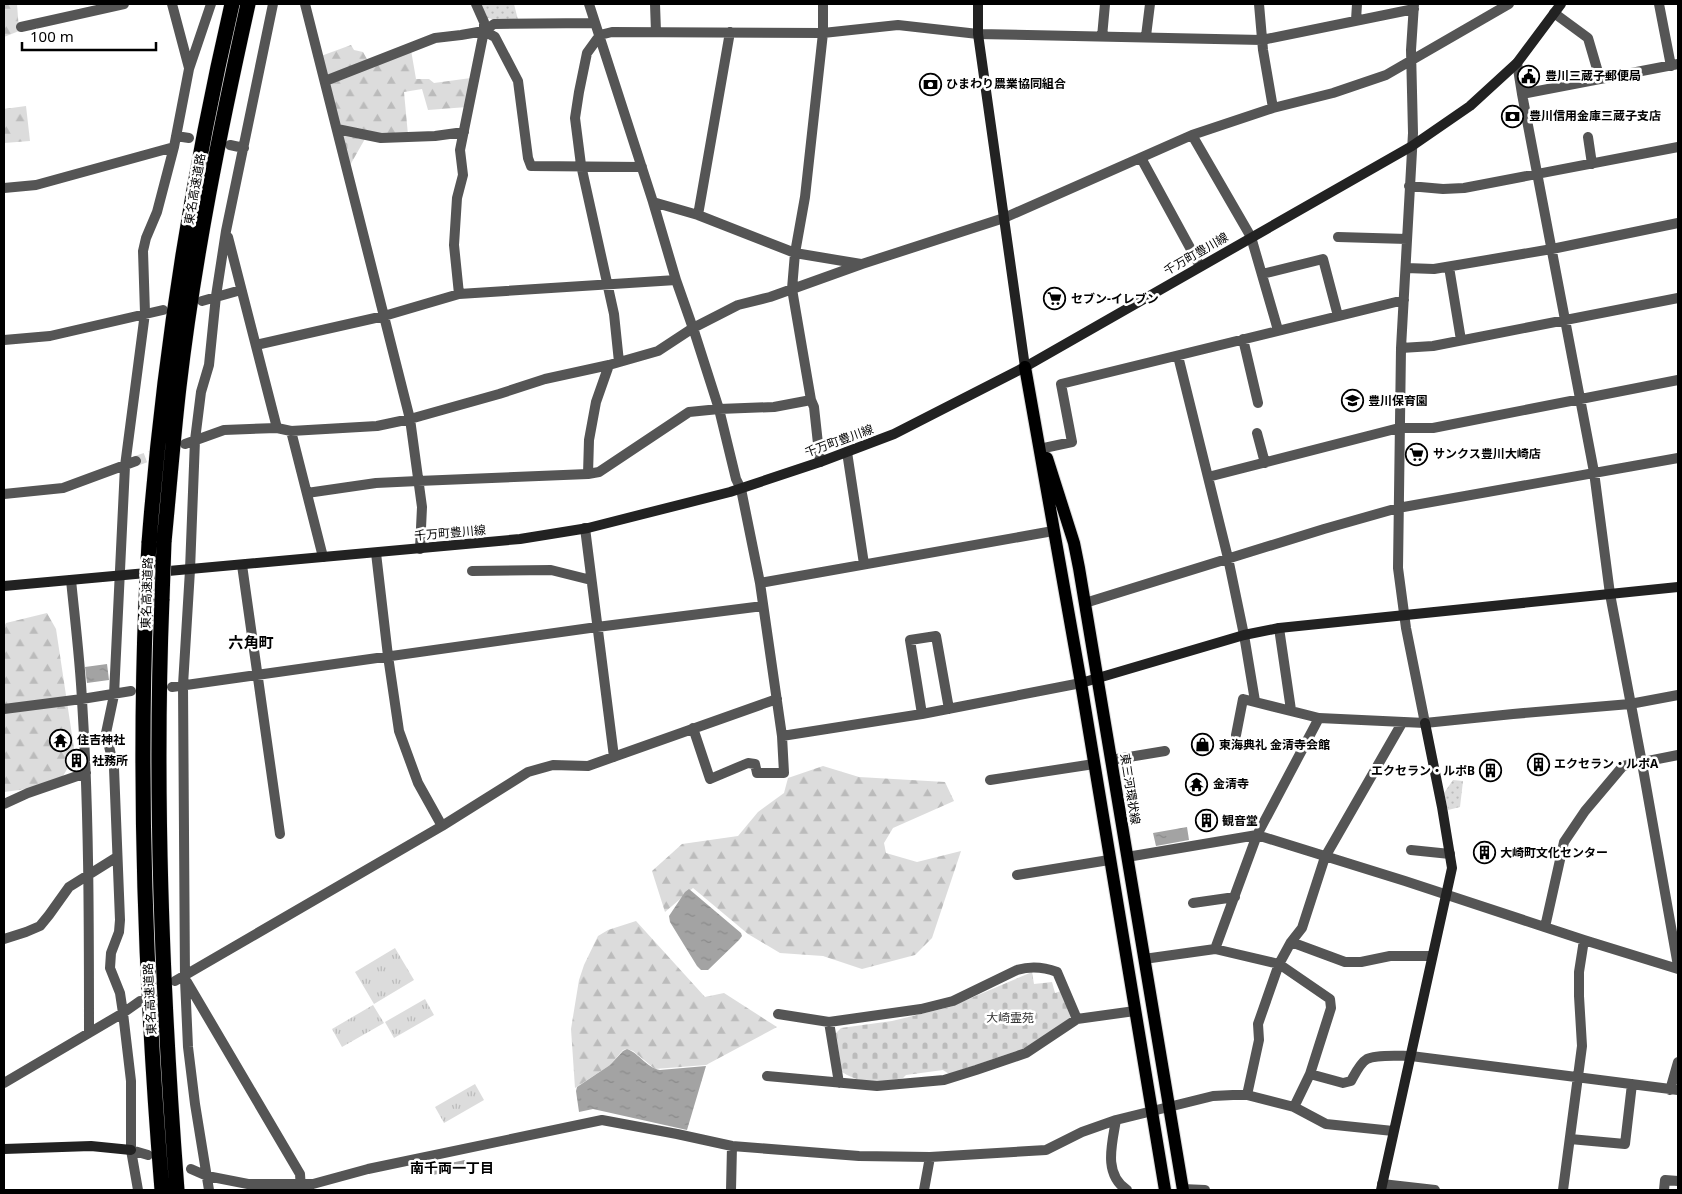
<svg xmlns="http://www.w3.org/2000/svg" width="1682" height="1194" font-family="'Noto Sans','Noto Sans JP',sans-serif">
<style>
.grass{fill:url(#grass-tufts)}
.forest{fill:url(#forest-firs)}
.cemetery{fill:url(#cemetery-stones)}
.park{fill:url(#park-dots)}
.water{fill:url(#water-ripples)}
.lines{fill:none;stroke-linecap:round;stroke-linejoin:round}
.street-tunnel{stroke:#d9d9d9;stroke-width:10;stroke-dasharray:10 5;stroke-linecap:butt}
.primary-casing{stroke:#dbdbdb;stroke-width:14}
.highway-casing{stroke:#dbdbdb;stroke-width:16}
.street{stroke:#555;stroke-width:10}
.secondary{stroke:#222;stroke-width:10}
.primary{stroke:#000;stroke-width:12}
.highway{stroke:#000;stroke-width:15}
.highway-bridge-casing{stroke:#dbdbdb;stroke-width:16;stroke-linecap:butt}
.highway-bridge{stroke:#000;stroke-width:15}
.labels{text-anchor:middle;stroke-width:5;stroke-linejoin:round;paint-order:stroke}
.poi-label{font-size:12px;font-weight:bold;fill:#000;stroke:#fff;text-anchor:start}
.street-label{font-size:12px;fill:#000;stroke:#fff}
.park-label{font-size:12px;fill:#333;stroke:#fff}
.neighbourhood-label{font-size:14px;font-weight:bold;fill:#000;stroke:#fff}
.quarter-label{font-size:15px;font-weight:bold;fill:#000;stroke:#fff}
</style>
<defs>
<pattern id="grass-tufts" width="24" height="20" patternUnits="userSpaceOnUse" patternTransform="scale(1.25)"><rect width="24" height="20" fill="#dcdcdc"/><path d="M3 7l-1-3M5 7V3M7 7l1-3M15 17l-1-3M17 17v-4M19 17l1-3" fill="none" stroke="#bbb"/></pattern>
<pattern id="forest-firs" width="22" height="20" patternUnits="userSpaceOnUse" patternTransform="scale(1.25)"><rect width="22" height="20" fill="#dcdcdc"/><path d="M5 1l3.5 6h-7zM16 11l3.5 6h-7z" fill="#bbb"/></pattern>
<pattern id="cemetery-stones" width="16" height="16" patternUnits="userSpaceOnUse" patternTransform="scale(1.25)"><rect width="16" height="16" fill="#dcdcdc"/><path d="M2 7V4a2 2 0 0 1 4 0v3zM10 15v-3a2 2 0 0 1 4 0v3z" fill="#bbb"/></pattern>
<pattern id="park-dots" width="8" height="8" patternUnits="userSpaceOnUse" patternTransform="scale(1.25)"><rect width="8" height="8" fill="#dcdcdc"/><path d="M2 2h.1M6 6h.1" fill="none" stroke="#bbb" stroke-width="1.8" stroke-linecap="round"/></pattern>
<pattern id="water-ripples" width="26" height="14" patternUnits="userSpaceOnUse" patternTransform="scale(1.25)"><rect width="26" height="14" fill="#a3a3a3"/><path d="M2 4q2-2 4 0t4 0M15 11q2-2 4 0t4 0" fill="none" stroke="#8b8b8b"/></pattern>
</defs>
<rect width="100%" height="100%" fill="#fff"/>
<path class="grass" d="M 395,948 L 414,980 L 374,1004 L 355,972 Z
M 425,999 L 434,1015 L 394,1038 L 385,1022 Z
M 373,1005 L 384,1023 L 342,1047 L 332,1029 Z
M 475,1084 L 484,1100 L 444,1123 L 435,1107 Z"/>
<path class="forest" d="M 4,4 L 17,4 L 19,31 L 4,37 Z
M 351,45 L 354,50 L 363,52 L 368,61 L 326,78 L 321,56 Z
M 411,50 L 416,79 L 429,79 L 434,83 L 471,78 L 467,107 L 428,110 L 422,89 L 404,92 L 408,135 L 382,136 L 339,127 L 328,83 Z
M 26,106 L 30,141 L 4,143 L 4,109 Z
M 47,613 L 56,629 L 75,755 L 58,785 L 4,792 L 4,627 L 6,623 Z
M 823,766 L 859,777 L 945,782 L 954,801 L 893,828 L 884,843 L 886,853 L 917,862 L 961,851 L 932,938 L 915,955 L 862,969 L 823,956 L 780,953 L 748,934 L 693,888 L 665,912 L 652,871 L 682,844 L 738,836 L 758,812 L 784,793 L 788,778 Z
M 636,921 L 705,997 L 724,993 L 777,1027 L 706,1065 L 655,1069 L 633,1051 L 627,1049 L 623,1050 L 610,1065 L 575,1088 L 571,1029 L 579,980 L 584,965 L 598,936 L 608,930 Z"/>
<path class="cemetery" d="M 341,131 L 366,137 L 349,167 Z
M 1032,972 L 1034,984 L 1052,982 L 1055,993 L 1061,991 L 1072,1017 L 1028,1047 L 949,1074 L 943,1070 L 906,1075 L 903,1078 C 882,1083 862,1085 842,1072 L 836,1033 L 841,1028 L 892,1021 L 950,1007 Z"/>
<path class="park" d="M 480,4 L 514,4 L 518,20 L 492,19 L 487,18 Z
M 1453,780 L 1463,781 L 1460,807 L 1448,810 L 1444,793 Z"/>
<path class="water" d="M 107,664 L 109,680 L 87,683 L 85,667 Z
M 1187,827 L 1189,840 L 1156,846 L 1153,833 Z
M 689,889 L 741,933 L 742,936 L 739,940 L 708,970 L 701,970 L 697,966 L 670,922 L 669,916 L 685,892 Z
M 627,1049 C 640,1054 647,1068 660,1070 L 706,1066 L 687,1130 L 593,1109 L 579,1112 L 576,1091 L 577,1087 L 610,1065 L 623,1051 Z
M 465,1160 L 466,1168 L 433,1175 L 431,1167 Z"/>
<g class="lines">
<path class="street-tunnel" d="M 136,461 L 161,452"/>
<defs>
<path id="primary" d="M 1025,367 L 1081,683 L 1165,1190
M 1047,458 L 1074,543 L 1079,568 L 1183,1190"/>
<path id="highway" d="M 164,542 C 169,491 173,439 179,387 C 194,258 220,130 248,4
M 149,543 C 163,361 191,181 232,4
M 162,599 C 154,796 162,994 177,1190
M 146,600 C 138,796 146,994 162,1190"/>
</defs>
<use href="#primary" class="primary-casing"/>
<use href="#highway" class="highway-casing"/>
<path class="street" d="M 172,4 L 189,68
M 305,4 L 410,419 L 422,507 L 420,549
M 589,4 L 653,202 L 676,280 L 695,334 L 719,409 L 736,479 L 741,489 L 760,583 L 782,736 L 922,714 L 1081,683
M 655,4 L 656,32
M 1259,4 L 1263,50 L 1273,108
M 1414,4 L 1411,50 L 1413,133 L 1401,348 L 1398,568 L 1406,628 L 1425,723
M 1659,4 L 1671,66
M 1554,13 L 1588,38 L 1600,79
M 1356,20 L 1357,4
M 21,27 L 124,4
M 484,31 L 495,37 L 518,81 L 528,158 L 531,166 L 642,167
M 1146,36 L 1150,4
M 1102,37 L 1105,4
M 1517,63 L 1522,94 L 1594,472 L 1610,594 L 1642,763 L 1678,966
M 325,81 L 435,38 L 461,35 L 484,31 L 494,24 L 595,23
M 1522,94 L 1678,64
M 337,129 L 381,138 L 435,136 L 464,132
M 1192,135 L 1251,237 L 1278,330
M 176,136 L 189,138
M 1588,137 L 1592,164
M 230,145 L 244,148
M 1141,158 L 1200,266
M 1409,186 L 1443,189 L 1464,188 L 1678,147
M 4,188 L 36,185 L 174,147
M 653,202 L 698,215 L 795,253 L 861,264
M 698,215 L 730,32
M 228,237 L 277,428
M 1338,237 L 1407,239
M 1449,267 L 1461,340
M 1406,268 L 1434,269 L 1552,249 L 1678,223
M 1262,274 L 1323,259 L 1338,316
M 459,294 L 454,245 L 457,198 L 463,175 L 460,150 L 484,31 L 484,22 L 476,4
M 202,301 L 241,290
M 1243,339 L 1258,403
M 4,340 L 50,336 L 163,310
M 256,345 L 384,316 L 459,294 L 676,280
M 1401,348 L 1433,346 L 1678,298
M 1178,356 L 1228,558 L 1244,635 L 1255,701
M 619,362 L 614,314 L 581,165 L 575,118 L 579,92 L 587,53 L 600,35 L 612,32 L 823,33 L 898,25 L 978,34 L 1262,40 L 1414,9
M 291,431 L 323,557
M 1257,433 L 1265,463
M 185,444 L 224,430 L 277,428 L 291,431 L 377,426 L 410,419 L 499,394 L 545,379 L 609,365 L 658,351 L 693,328 L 738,305 L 770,297 L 862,264 L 1004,218 L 1192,135 L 1273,108 L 1333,93 L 1386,75 L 1509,4
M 1044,448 L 1072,442 L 1061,384 L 1404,300
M 847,452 L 864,564
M 820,462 L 814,407 L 811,400 L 792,289 L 795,253 L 805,197 L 823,33 L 823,4
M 588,474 L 589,440 L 596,402 L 609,365
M 1208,477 L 1399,428 L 1433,428 L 1678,380
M 307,493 L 376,483 L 418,481 L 588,474 L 599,472 L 689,412 L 719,409 L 774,407 L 811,400
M 4,494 L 63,488 L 136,461
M 585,528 L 614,757
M 376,553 L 388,656 L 399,731 L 418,783 L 442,826
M 242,565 L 280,834
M 472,571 L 551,570 L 591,580
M 71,580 C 75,620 80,660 82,700 C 89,811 89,922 89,1033
M 760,583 L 1053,531
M 1085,603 L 1324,529 L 1398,508 L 1678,458
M 1279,628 L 1291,710
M 172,687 L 597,627 L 763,606
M 4,709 L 82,699 L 131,691
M 922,714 L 910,640 L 936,636 L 949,709
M 693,728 L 710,779 L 748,763 L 755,764 L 757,773 L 784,773 L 782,736
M 1236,735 L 1243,699 L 1319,718 L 1425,723 L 1513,714 L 1630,704 L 1678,695
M 1111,760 L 1165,751
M 990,780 L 1094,764
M 4,804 L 28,793 L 86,773
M 1411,850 L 1450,854
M 1127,857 L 1257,835 L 1405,881 L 1584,940 L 1678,969
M 1017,875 L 1109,860
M 1193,903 L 1235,897
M 1545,927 L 1564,842 L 1585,811 L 1623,766 L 1678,755
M 4,939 L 26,932 L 40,926 L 49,915 L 69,887 L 117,857
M 1291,942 L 1345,962 L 1361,962 L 1390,956 L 1432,956
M 1215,949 L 1257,835 L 1319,718
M 1144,959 L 1215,949 L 1279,964 L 1330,999 L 1331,1008 L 1310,1074
M 175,981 L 442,826 L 528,772 L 553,765 L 588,766 L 777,699
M 187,982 L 300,1174 L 301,1189
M 778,1014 L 829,1022 L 921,1009 L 953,1001 L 1017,970 C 1030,966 1044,967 1057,972 L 1077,1019
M 829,1022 L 839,1083
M 767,1076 L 877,1086 L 944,1080 L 976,1070 L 1026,1053 L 1077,1019 L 1135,1011
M 4,1083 L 123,1013 L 140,1001
M 1670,1090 L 1678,1062
M 1247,1095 L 1259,1040 L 1258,1024 L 1279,964 L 1291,942 L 1302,928 L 1325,857 L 1402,723
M 1294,1107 L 1310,1074 L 1343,1083 L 1351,1081 C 1355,1074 1360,1063 1367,1059 C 1377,1054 1400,1056 1411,1056 L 1678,1090
M 1116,1120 C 1112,1144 1103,1174 1127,1190
M 1570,1139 L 1625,1144 L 1632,1084
M 131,1150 L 148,1155
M 191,1169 L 207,1176 L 248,1184 L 313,1184 L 368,1169 L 602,1120 L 677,1134 L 732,1146 L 859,1156 L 930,1157 L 1046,1150 L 1082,1132 L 1116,1120 L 1213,1096 L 1233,1095 L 1247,1095 L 1294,1107 L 1326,1124 L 1393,1131
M 1382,1184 L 1435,1190
M 1182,1189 L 1205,1190
M 138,1190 L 131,1150 L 131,1081 L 123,1013 L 120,993 L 110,968 L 111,953 L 119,932 L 120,920 L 114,768 L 106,733 L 114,695 L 125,466 L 145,313 L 143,251 L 146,238 L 157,212 L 174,147 L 189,69 L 211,4
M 209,1190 L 195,1104 L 188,1047 L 185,980 L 183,685 L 190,570 L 195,440 L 201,392 L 209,365 L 216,296 L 226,231 L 273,4
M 731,1190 L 732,1146
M 924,1190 L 930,1157
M 1563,1190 L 1582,1046 L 1579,996 L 1579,972 L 1584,940
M 1664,1190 L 1665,1180 L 1678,1181"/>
<path class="secondary" d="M 978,4 L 978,34 L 1025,367
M 4,586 L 520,539 L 588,528 L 730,492 L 820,462 L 894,434 L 1025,367 L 1412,146 L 1470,106 L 1517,63 L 1561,4
M 1081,683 L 1244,635 L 1279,628 L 1678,587
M 4,1149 L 91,1146 L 131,1150
M 1381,1190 L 1452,868 L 1442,807 L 1425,723"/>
<use href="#primary" class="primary"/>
<use href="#highway" class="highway"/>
<defs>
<path id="highway-bridge" d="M 162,599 L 164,542
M 146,600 L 149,543"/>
</defs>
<use href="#highway-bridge" class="highway-bridge-casing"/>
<use href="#highway-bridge" class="highway-bridge"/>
</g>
<defs>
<symbol id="civic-ring" viewBox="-11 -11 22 22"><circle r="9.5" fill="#fff" stroke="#000" stroke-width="1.5"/><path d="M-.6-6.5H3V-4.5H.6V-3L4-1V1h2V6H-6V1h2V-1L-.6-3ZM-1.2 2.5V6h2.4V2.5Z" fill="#000"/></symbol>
<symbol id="bank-ring" viewBox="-11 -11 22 22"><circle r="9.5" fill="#fff" stroke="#000" stroke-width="1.5"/><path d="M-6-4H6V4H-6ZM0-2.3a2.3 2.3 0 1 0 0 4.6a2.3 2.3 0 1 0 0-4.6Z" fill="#000"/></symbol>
<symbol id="supermarket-ring" viewBox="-11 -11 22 22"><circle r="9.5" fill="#fff" stroke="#000" stroke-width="1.5"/><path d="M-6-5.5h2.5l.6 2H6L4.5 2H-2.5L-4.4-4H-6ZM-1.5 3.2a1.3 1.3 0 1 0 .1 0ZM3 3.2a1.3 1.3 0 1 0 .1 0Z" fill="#000"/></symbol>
<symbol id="school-ring" viewBox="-11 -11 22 22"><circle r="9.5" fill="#fff" stroke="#000" stroke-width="1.5"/><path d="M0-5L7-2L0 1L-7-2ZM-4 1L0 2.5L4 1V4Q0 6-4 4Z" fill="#000"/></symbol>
<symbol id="temple-ring" viewBox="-11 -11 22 22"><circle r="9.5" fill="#fff" stroke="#000" stroke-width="1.5"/><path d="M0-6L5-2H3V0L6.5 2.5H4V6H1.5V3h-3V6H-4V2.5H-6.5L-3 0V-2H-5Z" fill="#000"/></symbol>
<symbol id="shop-ring" viewBox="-11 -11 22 22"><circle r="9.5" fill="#fff" stroke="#000" stroke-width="1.5"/><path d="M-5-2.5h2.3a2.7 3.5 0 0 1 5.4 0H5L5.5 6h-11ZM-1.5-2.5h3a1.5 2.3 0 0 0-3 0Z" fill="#000"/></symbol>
<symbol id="building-ring" viewBox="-11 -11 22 22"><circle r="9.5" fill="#fff" stroke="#000" stroke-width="1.5"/><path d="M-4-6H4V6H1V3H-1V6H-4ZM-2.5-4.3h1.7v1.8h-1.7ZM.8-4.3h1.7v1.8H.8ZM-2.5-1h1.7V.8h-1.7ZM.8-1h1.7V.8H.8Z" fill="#000"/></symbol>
</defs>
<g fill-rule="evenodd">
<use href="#civic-ring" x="1516" y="64" width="25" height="25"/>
<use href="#bank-ring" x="918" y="72" width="25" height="25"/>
<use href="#bank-ring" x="1500" y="104" width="25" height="25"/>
<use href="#supermarket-ring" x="1042" y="286" width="25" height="25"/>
<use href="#school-ring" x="1340" y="388" width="25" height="25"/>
<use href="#supermarket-ring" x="1404" y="442" width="25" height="25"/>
<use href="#temple-ring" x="48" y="728" width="25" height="25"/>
<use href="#shop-ring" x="1190" y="732" width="25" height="25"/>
<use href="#building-ring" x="64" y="748" width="25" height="25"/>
<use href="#building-ring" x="1526" y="752" width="25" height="25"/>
<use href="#building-ring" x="1478" y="758" width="25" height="25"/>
<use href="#temple-ring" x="1184" y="772" width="25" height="25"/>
<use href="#building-ring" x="1194" y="808" width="25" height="25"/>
<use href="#building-ring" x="1472" y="840" width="25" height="25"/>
</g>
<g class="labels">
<g class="poi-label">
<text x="1545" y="80">豊川三蔵子郵便局</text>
<text x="946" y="88">ひまわり農業協同組合</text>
<text x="1529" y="120">豊川信用金庫三蔵子支店</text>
<text x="1071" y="303">セブン-イレブン</text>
<text x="1368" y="405">豊川保育園</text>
<text x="1433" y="458">サンクス豊川大崎店</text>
<text x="77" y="744">住吉神社</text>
<text x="1219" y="749">東海典礼 金清寺会館</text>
<text x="92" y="765">社務所</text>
<text x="1554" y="768">エクセラン・ルポA</text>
<text x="1475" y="775" text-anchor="end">エクセラン・ルポB</text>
<text x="1213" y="788">金清寺</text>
<text x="1222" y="825">観音堂</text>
<text x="1500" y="857">大崎町文化センター</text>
</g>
<g class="street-label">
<text transform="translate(195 189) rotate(-80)" y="4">東名高速道路</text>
<text transform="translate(1196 254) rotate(-30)" y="4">千万町豊川線</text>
<text transform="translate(839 441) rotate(-20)" y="4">千万町豊川線</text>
<text transform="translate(450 533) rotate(-5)" y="4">千万町豊川線</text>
<text transform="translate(147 593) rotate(-88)" y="4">東名高速道路</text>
<text transform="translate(1130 789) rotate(81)" y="4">東三河環状線</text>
<text transform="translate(150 999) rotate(-93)" y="4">東名高速道路</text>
</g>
<g class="park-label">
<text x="1010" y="1022">大崎霊苑</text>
</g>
<g class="neighbourhood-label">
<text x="452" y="1173">南千両一丁目</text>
</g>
<g class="quarter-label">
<text x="251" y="648">六角町</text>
</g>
</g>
<rect width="1682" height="1194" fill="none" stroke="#000000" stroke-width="10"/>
<path d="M22 42v8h134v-8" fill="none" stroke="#000000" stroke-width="2.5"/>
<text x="30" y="42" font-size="15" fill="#000000" stroke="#ffffff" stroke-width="4" paint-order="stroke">100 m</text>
</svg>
